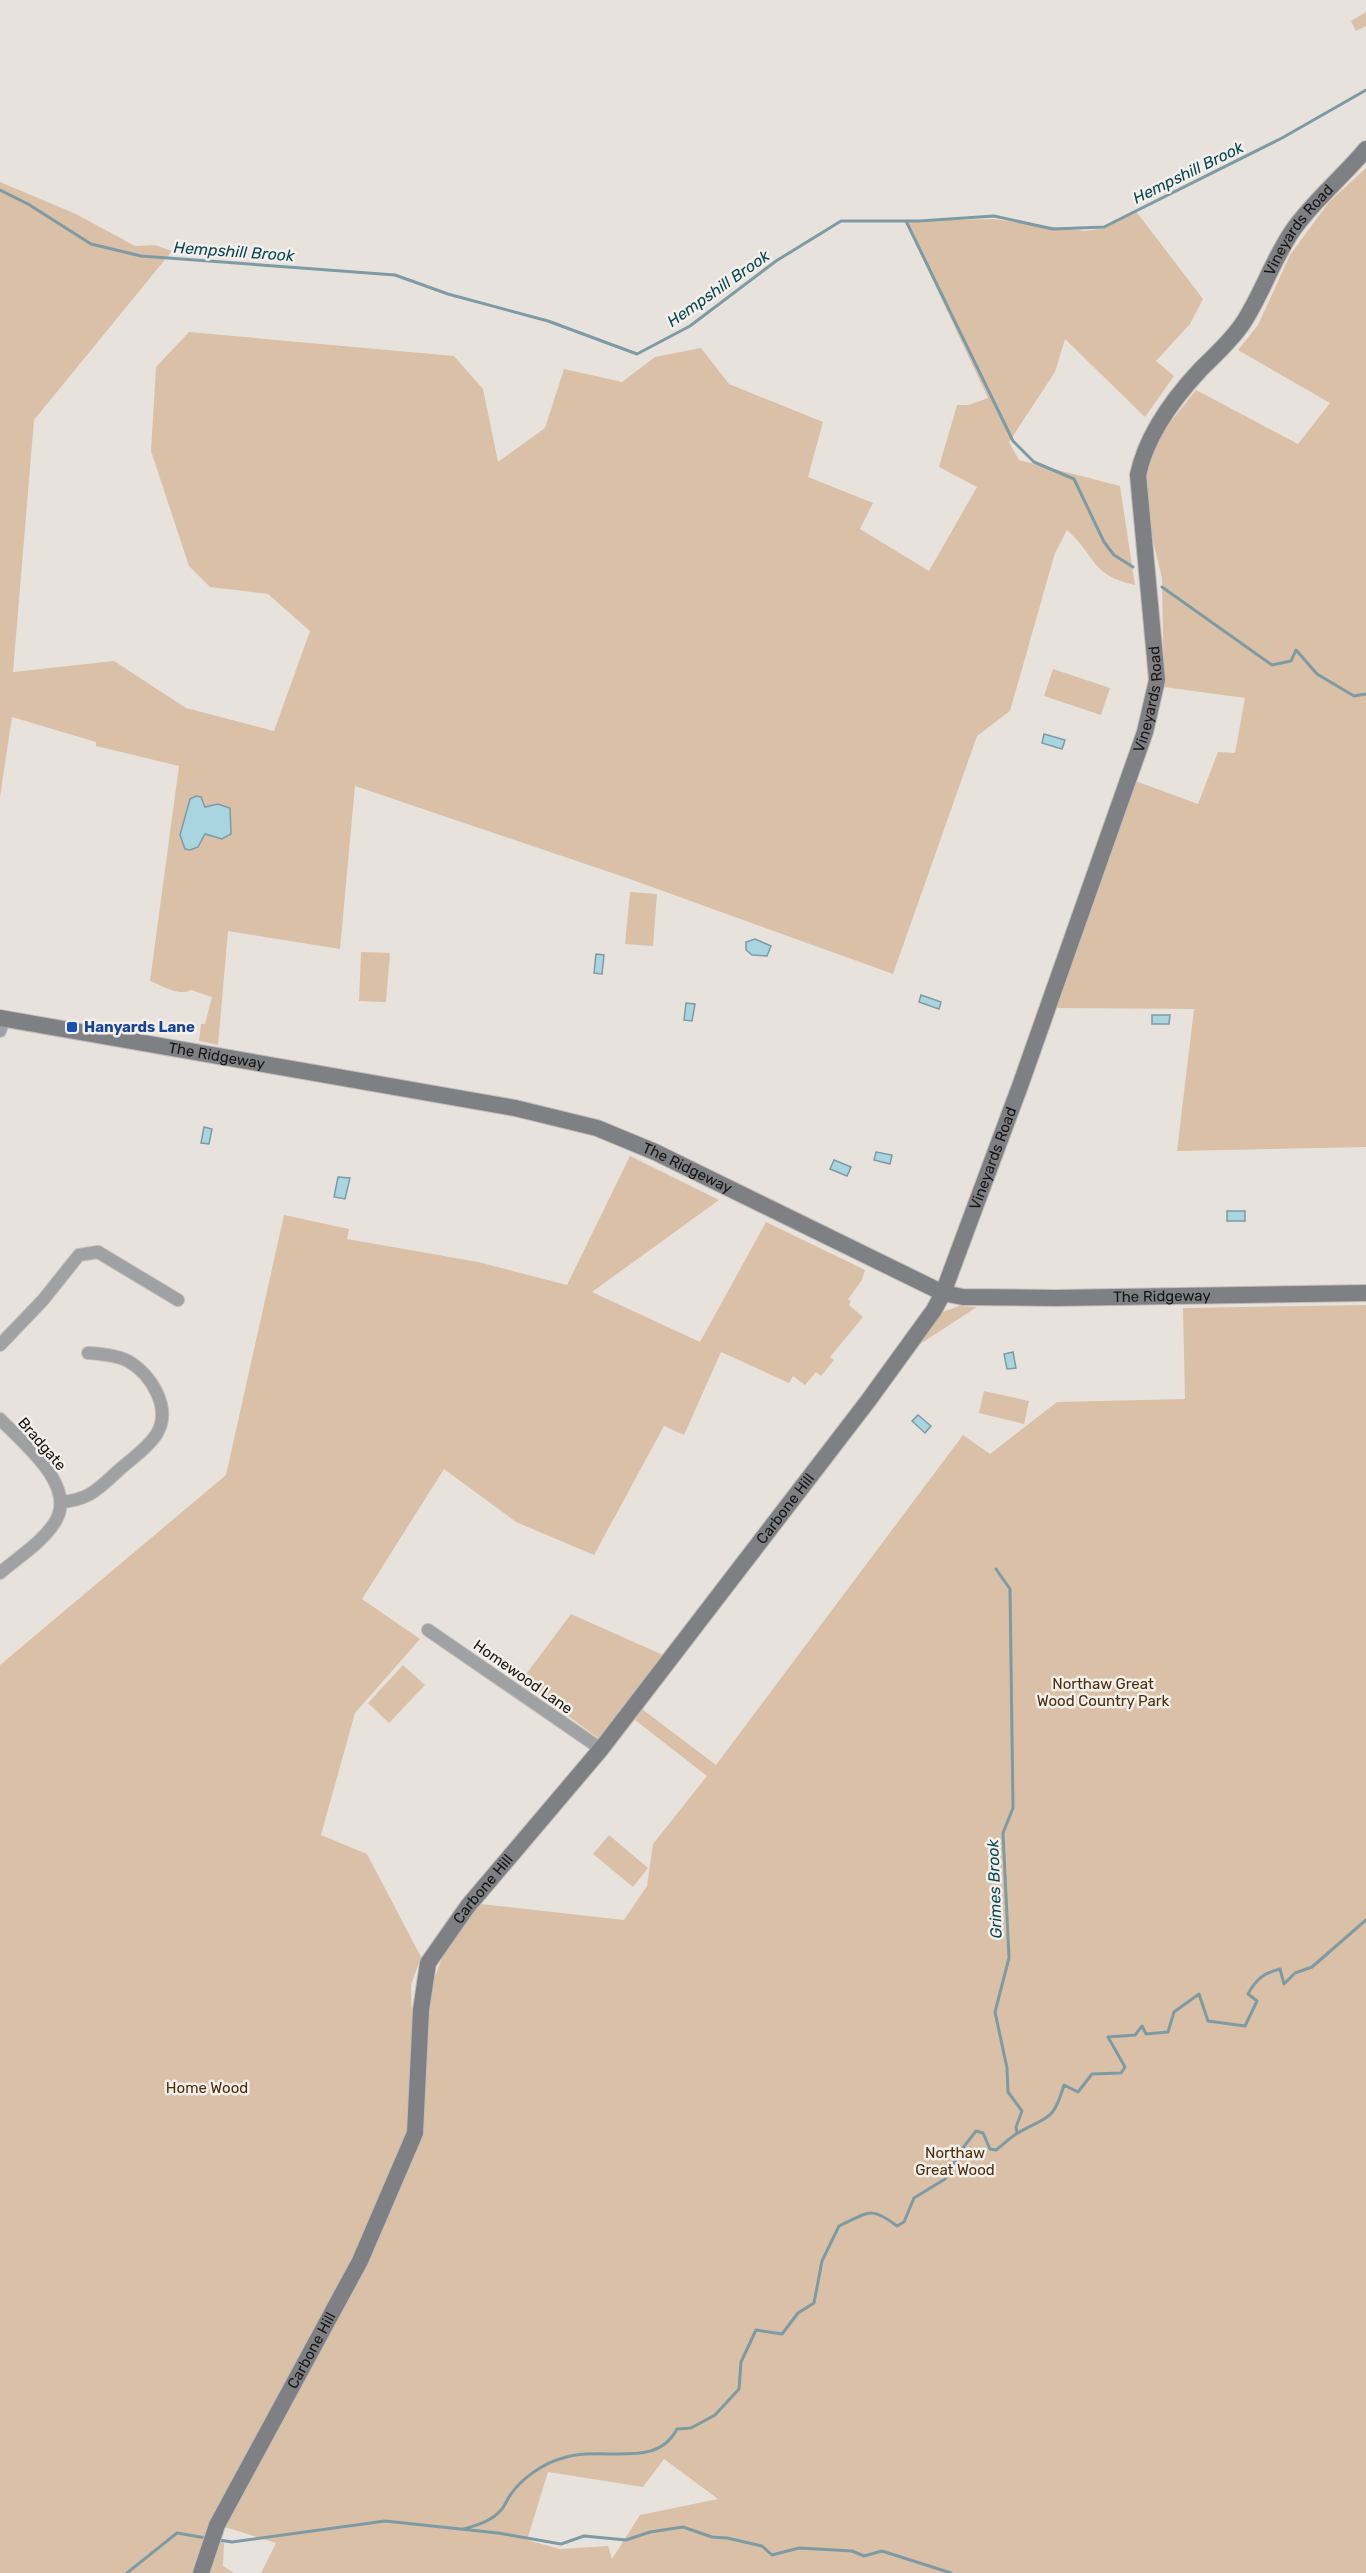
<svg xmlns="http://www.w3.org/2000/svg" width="1366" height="2573" font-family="Rubik,sans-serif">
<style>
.green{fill:#dac0a7;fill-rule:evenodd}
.water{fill:#a9d5e1;stroke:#7d9ba4;stroke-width:1.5}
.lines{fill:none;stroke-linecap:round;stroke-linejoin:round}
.stream{stroke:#7d9ba4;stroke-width:3}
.street-casing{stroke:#c2bdb9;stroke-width:14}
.secondary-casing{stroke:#c2bdb9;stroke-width:18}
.street{stroke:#9fa1a3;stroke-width:12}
.secondary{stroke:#7e8084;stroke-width:16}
.transit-dot{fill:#1a4fb4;stroke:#f5f0eb;stroke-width:2}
.labels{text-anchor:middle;stroke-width:5;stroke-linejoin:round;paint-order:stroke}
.street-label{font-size:15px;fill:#171514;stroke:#f5f0eb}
.transit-label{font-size:15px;font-weight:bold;fill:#164399;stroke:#f5f0eb;text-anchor:start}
.park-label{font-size:15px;fill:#4b2d0c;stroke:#f5f0eb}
.water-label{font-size:16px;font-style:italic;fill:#064855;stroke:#f5f0eb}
</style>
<rect width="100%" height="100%" fill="#e8e2dd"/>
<path class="green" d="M 1366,12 L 1366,26 L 1356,31 L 1351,21 Z
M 1366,168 L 1366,1147 L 1177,1151 L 1194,1009 L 1057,1008 L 1133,780 L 1198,804 L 1218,752 L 1235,753 L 1245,698 L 1164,687 L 1162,578 L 1145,508 L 1146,463 L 1157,439 L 1196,390 L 1298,444 L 1330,403 L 1238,350 L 1258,325 L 1290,255 L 1329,202 Z
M 0,182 L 76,214 L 135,246 L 155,245 L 172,251 L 34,420 L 13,672 L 114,661 L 186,708 L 274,731 L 310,631 L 268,594 L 210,587 L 189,566 L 151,451 L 156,367 L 189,332 L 454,356 L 483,389 L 498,462 L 545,428 L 564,369 L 622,382 L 655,357 L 701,348 L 729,384 L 823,422 L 808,477 L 873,503 L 860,529 L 929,571 L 977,487 L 939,467 L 957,405 L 969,405 L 988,398 L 905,221 L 993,219 L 1085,231 L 1105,228 L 1135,210 L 1203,299 L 1190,324 L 1156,361 L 1174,376 L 1145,417 L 1065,339 L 1055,372 L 1009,442 L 1019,460 L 1120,486 L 1135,585 C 1090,575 1097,557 1067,530 L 1055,553 L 1010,711 L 977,736 L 893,974 L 627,878 L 355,786 L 340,949 L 228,931 L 218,1045 L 199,1041 L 201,1024 L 205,1024 L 212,997 L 191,990 C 178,997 162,985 150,981 L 179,766 L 96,746 L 96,742 L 12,717 L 0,797 Z
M 1053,669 L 1110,688 L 1101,715 L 1044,696 Z
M 630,892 L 657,894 L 653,946 L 625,944 Z
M 361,952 L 390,953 L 386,1002 L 359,1001 Z
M 630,1156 L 719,1200 L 592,1292 L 700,1342 L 766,1222 L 865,1270 L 862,1280 L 848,1299 L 851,1301 L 849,1305 L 863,1317 L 830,1357 L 834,1360 L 821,1376 L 816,1372 L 805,1385 L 793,1376 L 789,1383 L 721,1352 L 684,1435 L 664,1426 L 594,1555 L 516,1522 L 444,1469 L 362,1599 L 420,1639 L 355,1713 L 321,1835 L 367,1854 L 421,1957 L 411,1985 L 415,2127 L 431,1987 L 444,1953 L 480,1904 L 624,1920 L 647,1886 L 653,1844 L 707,1776 L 635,1720 L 642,1709 L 716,1765 L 963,1435 L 990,1454 L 1057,1402 L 1185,1399 L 1183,1308 L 1366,1305 L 1366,2573 L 261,2573 L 276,2543 L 218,2525 L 224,2545 L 223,2566 L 234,2573 L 0,2573 L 0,1665 L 226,1475 L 284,1215 L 349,1229 L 347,1239 L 478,1262 L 567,1285 ZM 664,2459 L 718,2499 L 640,2515 L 612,2559 L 608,2546 L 560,2549 L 527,2540 L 548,2472 L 643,2487 Z
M 959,1306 L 977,1307 L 917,1346 L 940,1313 Z
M 984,1391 L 1029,1401 L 1024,1424 L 979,1413 Z
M 571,1614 L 663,1655 L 598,1738 L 521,1681 Z
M 403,1665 L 425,1685 L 389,1723 L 368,1703 Z
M 609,1835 L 648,1868 L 633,1887 L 593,1854 Z"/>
<path class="water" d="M 1044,734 L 1065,740 L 1062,749 L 1042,743 Z
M 196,796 L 201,797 L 205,807 L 218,804 L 230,808 L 231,834 L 222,839 L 205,834 L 198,847 L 190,850 L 185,849 L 180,835 L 190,799 Z
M 755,939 L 771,946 L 767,956 L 752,955 L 746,950 L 746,942 Z
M 596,954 L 604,955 L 602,974 L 594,973 Z
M 921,995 L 941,1002 L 939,1009 L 919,1002 Z
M 686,1003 L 695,1004 L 692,1021 L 684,1020 Z
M 1152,1015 L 1170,1015 L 1169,1024 L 1152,1024 Z
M 204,1127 L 212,1129 L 209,1144 L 201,1143 Z
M 876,1152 L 892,1155 L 890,1164 L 874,1160 Z
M 834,1160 L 851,1167 L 847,1176 L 830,1169 Z
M 338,1177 L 350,1178 L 345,1199 L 334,1197 Z
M 1227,1211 L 1245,1211 L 1245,1221 L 1227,1221 Z
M 1013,1352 L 1016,1368 L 1007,1369 L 1004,1354 Z
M 918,1415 L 931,1426 L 925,1433 L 912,1421 Z"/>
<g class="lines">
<path class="stream" d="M 0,190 L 28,204 L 91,244 L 141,256 L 395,275 L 448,294 L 548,321 L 637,354 L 690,326 L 776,261 L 841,221 L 919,221 L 994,216 L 1053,229 L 1104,227 L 1282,138 L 1366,90
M 906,221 L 1013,441 L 1034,462 L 1074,479 L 1104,542 L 1114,555 L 1133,567
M 1162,587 L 1272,665 L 1291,661 L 1296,650 L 1317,674 L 1354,696 L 1366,694
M 996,1569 L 1010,1589 L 1013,1808 L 1003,1833 L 1009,1958 L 995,2012 L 1007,2068 L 1008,2092 L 1022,2111 L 1016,2127 L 1017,2133
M 464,2529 C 477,2525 492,2521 501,2510 C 505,2506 507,2499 511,2494 C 522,2478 544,2463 563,2458 C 603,2445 656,2470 677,2429 L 691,2428 L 715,2415 L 739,2389 L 741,2362 L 756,2330 L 782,2334 L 798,2313 L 814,2303 L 822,2261 L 839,2226 C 868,2213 870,2205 897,2226 L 904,2222 L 914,2198 L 945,2179 L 962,2149 L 976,2131 L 983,2133 L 990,2149 L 996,2150 C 1003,2145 1010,2137 1018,2133 C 1049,2115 1053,2122 1064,2085 L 1078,2092 L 1092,2074 L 1121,2073 L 1125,2067 L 1108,2037 L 1135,2035 L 1142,2026 L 1146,2034 L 1168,2032 L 1174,2012 L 1199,1994 L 1208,2021 L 1245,2026 L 1257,2001 L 1248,1994 C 1256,1979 1264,1973 1280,1969 L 1284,1984 L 1295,1973 L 1312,1967 L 1366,1920
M 219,2540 L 232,2542 L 385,2521 L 498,2533 L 561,2544 L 584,2536 L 626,2540 L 650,2532 L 683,2527 L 712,2537 L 727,2538 L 762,2546 L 772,2555 L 799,2548 L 852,2551 L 864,2556 L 882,2551 L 951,2573
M 127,2573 L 177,2533 L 206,2538"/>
<defs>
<path id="street" d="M 0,1031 L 4,1019
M 0,1345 L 43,1300 L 79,1255 L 98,1252 L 178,1300
M 0,1419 C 23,1443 78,1486 55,1522 C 43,1542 17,1558 0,1573
M 61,1502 C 90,1500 99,1488 119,1470 C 131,1459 147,1449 156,1435 C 173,1409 151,1374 128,1361 C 116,1355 101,1354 88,1353
M 428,1630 L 601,1749"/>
<g id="secondary">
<path id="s1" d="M 0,1018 L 515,1108 L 597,1128 L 655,1152 L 943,1293 L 963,1297 L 1055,1298 L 1366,1293"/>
<path id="s2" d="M 201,2573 L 217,2525 L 360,2261 L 415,2133 L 421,2010 L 428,1963 L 468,1906 L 601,1749 L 868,1401 L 934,1310 L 943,1293 L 1020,1086 L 1145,732 L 1157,680 L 1138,475 C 1146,437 1173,399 1200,370 C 1215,355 1231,341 1243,323 C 1262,294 1273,259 1293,230 C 1314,200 1343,177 1366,149"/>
</g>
</defs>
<use href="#street" class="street-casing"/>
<use href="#secondary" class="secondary-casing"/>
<use href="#street" class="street"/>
<use href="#secondary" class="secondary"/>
</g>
<rect class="transit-dot" x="66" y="1021" width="12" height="12" rx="3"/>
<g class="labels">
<g class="street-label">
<text dy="5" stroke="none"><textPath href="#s2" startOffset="2658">Vineyards Road</textPath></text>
<text dy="5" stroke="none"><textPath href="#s2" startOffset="2136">Vineyards Road</textPath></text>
<text dy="5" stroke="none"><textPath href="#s1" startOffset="220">The Ridgeway</textPath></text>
<text dy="5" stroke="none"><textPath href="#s2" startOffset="1650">Vineyards Road</textPath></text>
<text dy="5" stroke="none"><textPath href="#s1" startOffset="706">The Ridgeway</textPath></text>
<text dy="5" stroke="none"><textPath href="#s1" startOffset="1210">The Ridgeway</textPath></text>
<text transform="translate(42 1444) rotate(49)" y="5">Bradgate</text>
<text dy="5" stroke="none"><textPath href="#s2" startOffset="1239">Carbone Hill</textPath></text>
<text transform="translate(523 1677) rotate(35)" y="5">Homewood Lane</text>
<text dy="5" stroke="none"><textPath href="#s2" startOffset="753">Carbone Hill</textPath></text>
<text dy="5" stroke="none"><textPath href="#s2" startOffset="249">Carbone Hill</textPath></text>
</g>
<g class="transit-label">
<text x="84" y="1032">Hanyards Lane</text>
</g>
<g class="park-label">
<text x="1103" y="1689">Northaw Great<tspan x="1103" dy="17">Wood Country Park</tspan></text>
<text x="207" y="2093">Home Wood</text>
<text x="955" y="2158">Northaw<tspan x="955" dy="17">Great Wood</tspan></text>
</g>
<g class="water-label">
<text transform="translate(1188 172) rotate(-26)" y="6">Hempshill Brook</text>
<text transform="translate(234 251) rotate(4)" y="6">Hempshill Brook</text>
<text transform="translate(718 288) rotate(-35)" y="6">Hempshill Brook</text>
<text transform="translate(994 1889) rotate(-92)" y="6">Grimes Brook</text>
</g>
</g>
</svg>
